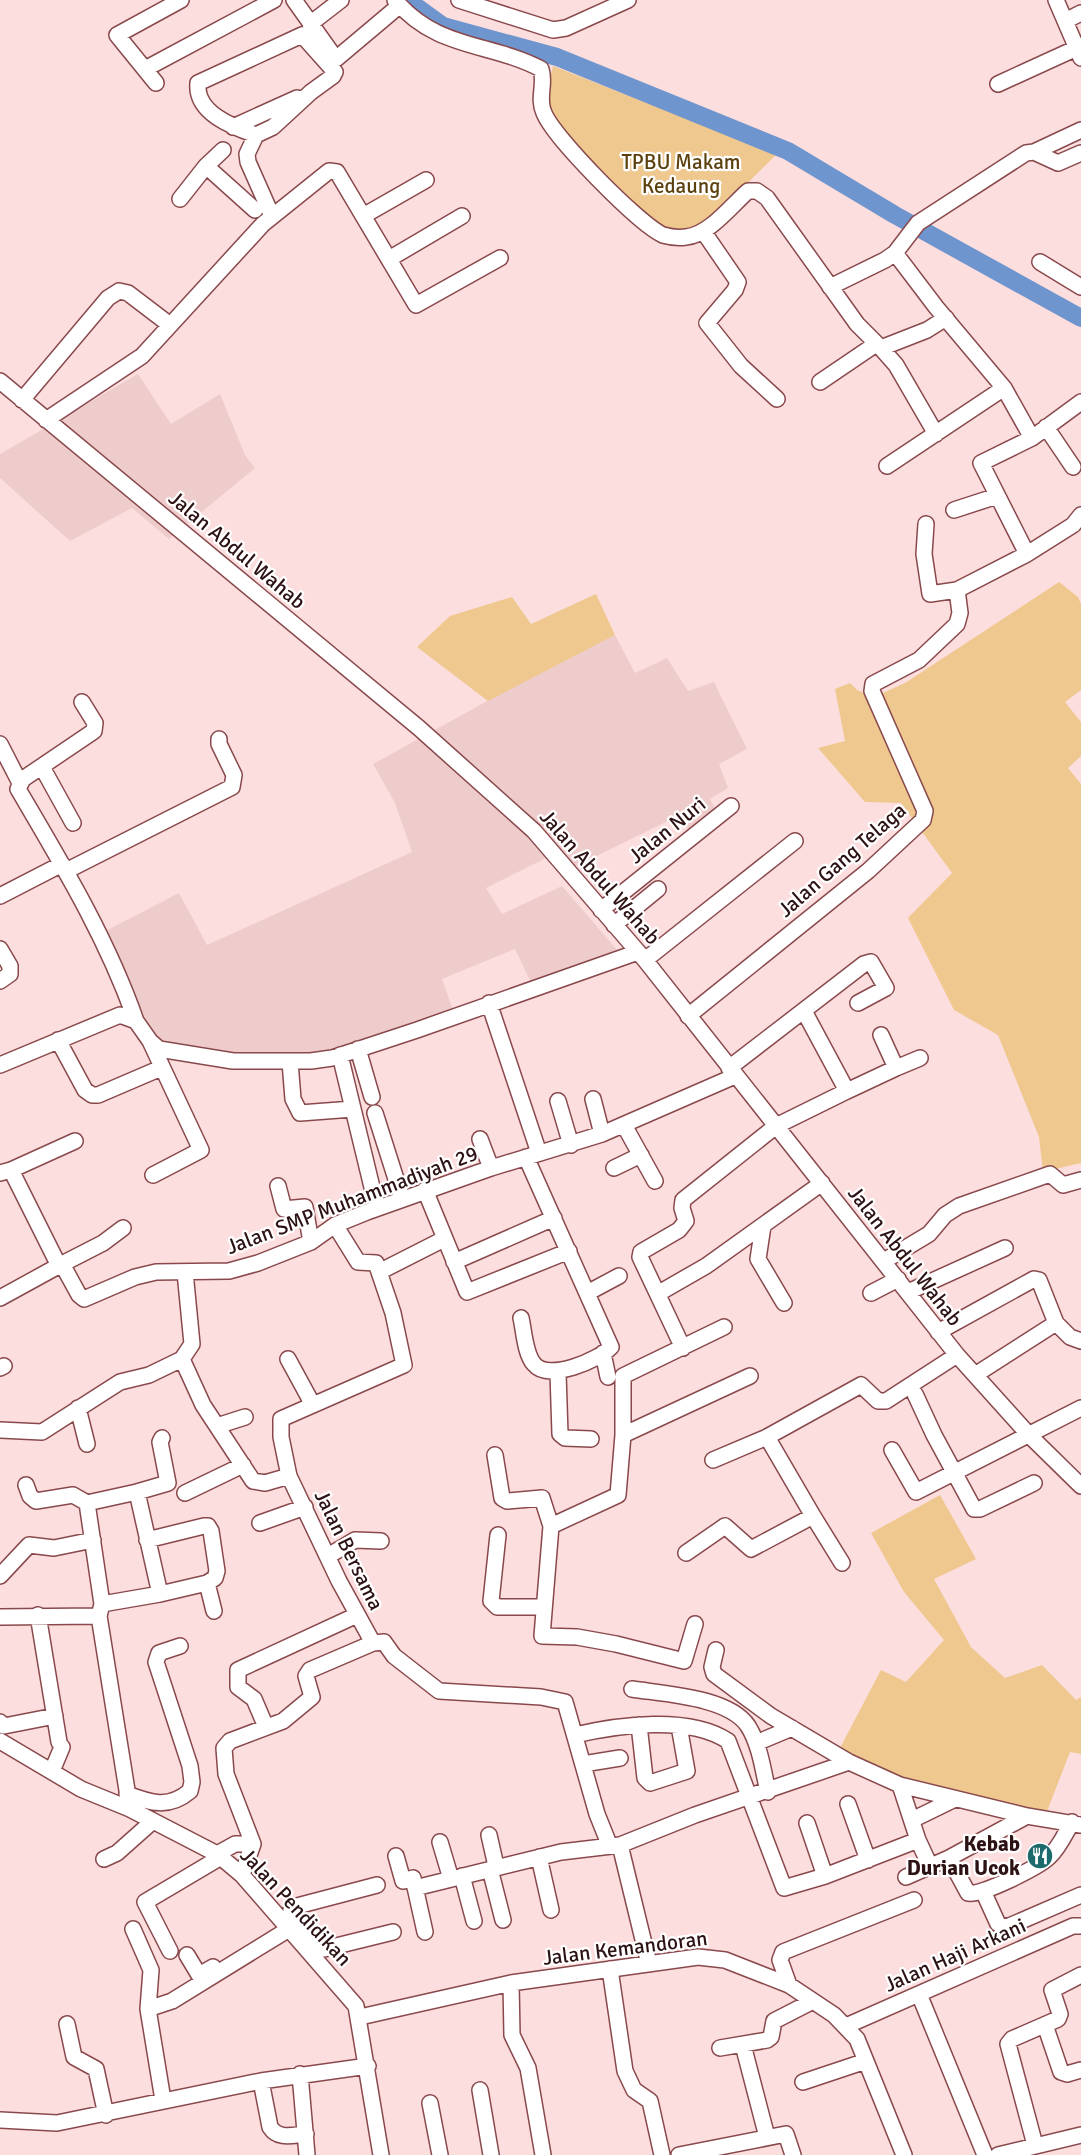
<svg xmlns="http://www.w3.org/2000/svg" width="1081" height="2155" font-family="Signika,sans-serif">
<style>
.built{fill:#efcccc}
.green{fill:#eec88f}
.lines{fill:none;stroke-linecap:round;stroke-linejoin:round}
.river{stroke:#6e95cd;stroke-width:18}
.minor-casing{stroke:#89494c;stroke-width:18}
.minor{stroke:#fff;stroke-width:15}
.labels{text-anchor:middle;stroke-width:4.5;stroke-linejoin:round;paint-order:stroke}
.park-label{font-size:21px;fill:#5c410e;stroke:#fff}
.street-label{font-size:21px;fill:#2c1213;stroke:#fff}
.poi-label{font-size:21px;font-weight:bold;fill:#2c1213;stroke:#fff;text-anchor:end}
</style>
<rect width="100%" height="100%" fill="#fddede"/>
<path class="built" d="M 138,374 L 171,424 L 220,394 L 245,455 L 255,468 L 169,539 L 132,508 L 70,541 L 0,478 L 0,454 Z
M 615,635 L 635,673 L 667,658 L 688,691 L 714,682 L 747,749 L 719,764 L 728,788 L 710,799 L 720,818 L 693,839 L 680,815 L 572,868 L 558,852 L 486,888 L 502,914 L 562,886 L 624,958 L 536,993 L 515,949 L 442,979 L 457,1021 L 286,1068 L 152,1041 L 94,937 L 179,893 L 207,945 L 412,852 L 395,803 L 373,764 L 538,673 Z"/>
<path class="green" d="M 553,66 L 777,154 L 701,229 L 669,233 L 655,225 L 592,166 L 548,110 L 546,97 Z
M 1059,582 L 1078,597 L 1081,604 L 1081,690 L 1065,702 L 1081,722 L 1081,756 L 1068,768 L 1081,784 L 1081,1163 L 1043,1172 L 1039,1137 L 998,1035 L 954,1010 L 908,918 L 952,873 L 901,803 L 865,802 L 818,748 L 845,741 L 835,689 L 850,683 L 857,690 L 874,697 L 905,683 Z
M 596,594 L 615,635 L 488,701 L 417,647 L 450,616 L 512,597 L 531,624 Z
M 940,1495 L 976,1559 L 934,1579 L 971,1647 L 1005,1678 L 1042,1665 L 1076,1700 L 1081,1697 L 1081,1754 L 1070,1752 L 1046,1814 L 906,1781 L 840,1748 L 881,1670 L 906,1682 L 944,1640 L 904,1592 L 871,1533 Z"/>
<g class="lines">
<path class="river" d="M 407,0 L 443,26 L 557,57 L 788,151 L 895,215 L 1081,318"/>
<defs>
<path id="minor" d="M 294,0 L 336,59 L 393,11
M 395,0 C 437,50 490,42 541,69 C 546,84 537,98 544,113 C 554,138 639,224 663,235 C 670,237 679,238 686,237 C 709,235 731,206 748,191 L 757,191 L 767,198 L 857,324 L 881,348 L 927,330 L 946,318
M 459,0 L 553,30 L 566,28 L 628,0
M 1056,0 L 1081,58
M 1067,20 L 1081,13
M 310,24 L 341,0
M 145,69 L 274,0
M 156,83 L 117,35 L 181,0
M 998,84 L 1081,46
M 233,127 L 297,98
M 256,135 C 233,127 195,113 198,83 L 302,35 L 335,72 L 333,76 L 311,92 L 273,127 L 256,135 L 247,154 L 248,162 L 272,216
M 1034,152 L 1081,130
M 206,166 L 255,210
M 180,199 L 206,166 L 223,150
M 363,216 L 426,180
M 703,231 L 738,282 L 735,290 L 707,323 L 741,366 L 777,399
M 895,253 L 936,307 L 1004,388 L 1032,438
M 389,259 L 462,216
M 1040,262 L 1081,287
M 830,287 L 885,260 L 895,253 L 918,223 L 1026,153 L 1034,152 L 1058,163 L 1081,153
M 881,348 L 896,365 L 936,434
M 0,381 L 419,728 L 534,831 L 645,960 L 957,1355 L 1029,1435 L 1081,1486
M 820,382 L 876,344
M 22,400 L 108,298 L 119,291 L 128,293 L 170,325
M 46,420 L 142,356 L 263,224 L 329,171 L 337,172 L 416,305 L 500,258
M 1046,427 L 1073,467
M 887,466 L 1004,388
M 954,510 L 997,496
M 926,524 L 924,554 L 930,594 L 957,590
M 1027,554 L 1073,525 L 1081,515
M 82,702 L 95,723 L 94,731 L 23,779 L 18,789 C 62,864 107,938 136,1021
M 0,744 L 20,783
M 42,767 L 73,823
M 66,871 L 232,787 L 234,775 L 219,744 L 219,739
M 0,896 L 62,864
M 601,910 L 731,806
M 614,925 L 658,889
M 0,949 L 10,966 L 10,974 L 0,981
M 645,960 L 795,841
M 489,1003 L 539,1153
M 688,1016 L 868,871 L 923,820 L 925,811 L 872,691 L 873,684 L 919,660 L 957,624 L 960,613 L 957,590 L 1027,554 L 981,463 L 1032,438 L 1081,402
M 58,1040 L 85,1090 L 92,1095 L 98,1095 L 161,1068
M 150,1041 L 201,1150 L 153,1175
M 358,1049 L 372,1097
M 340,1055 L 377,1208
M 290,1062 L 293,1099 L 300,1113 L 353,1109
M 0,1065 L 120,1015 L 136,1021 L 150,1041 L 159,1049 L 233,1061 L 311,1061 L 332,1058 L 417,1030 L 638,952
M 729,1068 L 864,964 L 871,962 L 886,988 L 858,1003
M 896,1068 L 920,1058
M 847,1091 L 896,1068 L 881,1035
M 593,1099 L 602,1134
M 558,1101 L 571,1145
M 375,1113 L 402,1198
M 624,1125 L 655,1181
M 480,1139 L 491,1168
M 614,1168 L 641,1155
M 11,1170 L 75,1141
M 0,1173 L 11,1170 L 59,1266
M 278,1186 L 284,1209 L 305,1207 L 311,1242
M 425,1190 L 467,1292 L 569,1251
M 335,1225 L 358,1262 L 376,1263 L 393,1313 L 404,1365 L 281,1419 L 281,1437 L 289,1476 L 339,1581 L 373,1643 L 384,1642 L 394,1656 L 439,1691 L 541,1697 L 565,1702 L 597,1814 L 609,1844
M 763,1226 L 758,1259 L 784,1303
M 884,1261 L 929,1234 L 945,1215 L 959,1206 L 1050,1174 L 1063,1185 L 1081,1180
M 454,1262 L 554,1218
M 62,1264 L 103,1243 L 123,1228
M 185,1272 L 192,1344 L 182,1359 L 203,1405 L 253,1481 L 265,1483 L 289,1476
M 379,1272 L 444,1239
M 589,1292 L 619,1276
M 908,1292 L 1005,1248
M 659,1293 L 706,1266 L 822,1183
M 871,1293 L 898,1279
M 0,1298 L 62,1264 L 79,1295 L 84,1299 L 135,1277 L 156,1272 L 229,1271 L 258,1263 L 311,1242 L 335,1225 L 367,1212 L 491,1168 L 602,1134 L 735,1076
M 521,1318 C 524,1331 525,1354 534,1364 C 548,1382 599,1360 611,1347 L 526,1157
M 938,1332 L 1034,1279 L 1039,1280 L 1056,1323
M 683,1348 L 640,1257 L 641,1252 L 679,1230 L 686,1221 L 682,1208 L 683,1200 L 776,1126 L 847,1091 L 804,1011
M 603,1353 L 608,1377
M 288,1359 L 313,1405
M 0,1368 L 4,1366
M 558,1373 L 560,1434 L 565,1438 L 591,1439
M 975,1375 L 1056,1323 L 1070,1337 L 1081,1341
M 915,1394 L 934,1435 L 974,1509 L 980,1509 L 1034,1483
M 78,1408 L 87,1444
M 217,1426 L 245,1417
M 0,1430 L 42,1432 L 120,1382 L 149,1375 L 182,1359
M 623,1435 L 623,1376 L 724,1327
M 892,1450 L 916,1492 L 1081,1408
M 495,1455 L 502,1498 L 507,1501 L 542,1498 L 551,1526
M 713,1460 L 767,1437 L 861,1385 L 878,1401 L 886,1401 L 957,1355
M 26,1485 L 30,1496 L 36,1501 L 73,1495 L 87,1503 L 137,1492 L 160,1594 L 102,1604 L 99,1616 L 130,1809
M 137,1492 L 168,1483 L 160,1442 L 162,1438
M 185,1493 L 243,1465
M 87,1503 L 102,1604
M 813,1516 L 842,1563
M 260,1523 L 305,1507
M 498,1535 L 491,1601 L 497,1607 L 543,1607
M 147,1540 L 204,1526 L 208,1526 L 211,1531 L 217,1571 L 215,1578 L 207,1583 L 160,1594
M 686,1553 L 725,1526 L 751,1549 L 813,1516 L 767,1437
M 328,1556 L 355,1540 L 381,1541
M 0,1576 L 29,1545 L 54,1548 L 93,1540
M 207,1583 L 214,1611
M 38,1615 L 59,1742
M 0,1617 L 99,1616
M 695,1624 L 684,1661 L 616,1644 L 577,1637 L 542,1636 L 551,1526 L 618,1495 L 623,1435 L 750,1376
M 716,1650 L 712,1667 L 714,1674 L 771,1716 L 849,1762 L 900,1785 L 1027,1816 L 1081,1825
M 632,1689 C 664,1694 729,1697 748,1726 C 760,1745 763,1770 768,1792
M 0,1722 L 4,1726 L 55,1716
M 639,1725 L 645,1778 L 650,1783 L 687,1771 L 679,1726
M 266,1727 L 254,1699 L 238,1687 L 238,1670 L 357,1615
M 575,1735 C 618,1725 689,1715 728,1741 L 784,1888 L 825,1876 L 918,1840
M 0,1741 L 81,1789 L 130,1809 L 217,1854 L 242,1875 L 356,2006 L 381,2155
M 756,1743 L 792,1728
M 583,1764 L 620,1758
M 52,1771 L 62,1747
M 900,1785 L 918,1840 L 930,1866
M 127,1794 C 150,1803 169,1809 190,1791 L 192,1782 L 190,1766 L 156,1662 L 159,1653 L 180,1646
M 848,1804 L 868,1860
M 912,1820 L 955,1799
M 807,1823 L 825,1876
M 489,1835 L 496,1866
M 440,1842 L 451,1879
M 620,1845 L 649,1964
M 217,1854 L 235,1844 L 253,1844
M 396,1856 L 403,1881 L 413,1878 L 425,1932
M 539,1857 L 551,1910
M 949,1858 L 968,1893 C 979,1897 1039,1867 1049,1857 C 1059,1848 1065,1834 1072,1822
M 104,1859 L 117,1853 L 153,1821
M 490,1869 L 503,1920
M 242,1875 L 253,1844 L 226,1774 L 224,1748 L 230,1741 L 283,1721 L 312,1697 L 306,1676 L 310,1670 L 373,1643
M 462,1876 L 474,1921
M 906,1877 L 949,1858 L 1027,1816
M 415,1888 L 561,1852 L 620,1845 L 695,1815 L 849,1762
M 983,1891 L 998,1924 L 1007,1927 L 1081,1895
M 292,1916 L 313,1941 L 324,1949 L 393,1932
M 290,1921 L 291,1910 L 297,1906 L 377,1885
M 133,1929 L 151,1970 L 148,2009
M 170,1951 L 145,1902 L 221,1857
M 187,1955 L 199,1975 L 213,1967
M 610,1969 L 625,2071 L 634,2090 L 650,2101 L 662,2155
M 511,1983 L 512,2035 L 528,2068 L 543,2155
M 789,1985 L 780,1960 L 783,1952 L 914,1900
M 919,1994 L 985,2155
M 360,2017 L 511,1983 L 698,1957 L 725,1960 L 789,1985 L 834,2015 L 857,2039 L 904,2155
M 67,2024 L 74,2057 L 96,2069 L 106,2115
M 1045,2025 L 1061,2072 L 1067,2074 L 1081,2070
M 846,2026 L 1073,1926 L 1081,1926
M 743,2045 L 767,2137
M 720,2048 L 767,2040 L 771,2037 L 774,2021 L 813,2001
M 300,2074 L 307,2155
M 261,2081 L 270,2127 C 278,2140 293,2135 306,2134
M 803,2082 L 866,2061
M 480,2090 L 491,2155
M 163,2100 L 148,2009 L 172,2001 L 289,1929
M 430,2103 L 440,2155
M 0,2120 L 57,2123 L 261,2081 L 368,2066
M 1035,2145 L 1008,2044 L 1012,2039 L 1058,2019 L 1060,2014 L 1052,1990 L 1081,1975
M 679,2155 L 786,2134 L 793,2155
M 998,2155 L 1081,2135"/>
</defs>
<use href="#minor" class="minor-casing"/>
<use href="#minor" class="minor"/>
</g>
<defs>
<symbol id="restaurant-disc" viewBox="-11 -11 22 22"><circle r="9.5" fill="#1d6a6c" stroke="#fff"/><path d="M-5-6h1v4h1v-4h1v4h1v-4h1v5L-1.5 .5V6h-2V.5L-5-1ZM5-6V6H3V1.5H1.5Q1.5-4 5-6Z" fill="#fff"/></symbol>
</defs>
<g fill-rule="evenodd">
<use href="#restaurant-disc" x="1025" y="1841" width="30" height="30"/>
</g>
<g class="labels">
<g class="park-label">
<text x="681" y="169">TPBU Makam<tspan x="681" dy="24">Kedaung</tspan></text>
</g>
<g class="street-label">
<text transform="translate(237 550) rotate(40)" y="7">Jalan Abdul Wahab</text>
<text transform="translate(667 830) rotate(-39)" y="7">Jalan Nuri</text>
<text transform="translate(842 860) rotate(-41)" y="7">Jalan Gang Telaga</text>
<text transform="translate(600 877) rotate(49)" y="7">Jalan Abdul Wahab</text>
<text transform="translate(352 1200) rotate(-21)" y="7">Jalan SMP Muhammadiyah 29</text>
<text transform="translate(905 1256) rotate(52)" y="7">Jalan Abdul Wahab</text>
<text transform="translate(349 1550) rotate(64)" y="7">Jalan Bersama</text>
<text transform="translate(296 1907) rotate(47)" y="7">Jalan Pendidikan</text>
<text transform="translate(625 1948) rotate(-7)" y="7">Jalan Kemandoran</text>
<text transform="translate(955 1955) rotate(-24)" y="7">Jalan Haji Arkani</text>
</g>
<g class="poi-label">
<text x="1020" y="1851">Kebab<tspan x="1020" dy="24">Durian Ucok</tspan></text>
</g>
</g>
</svg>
